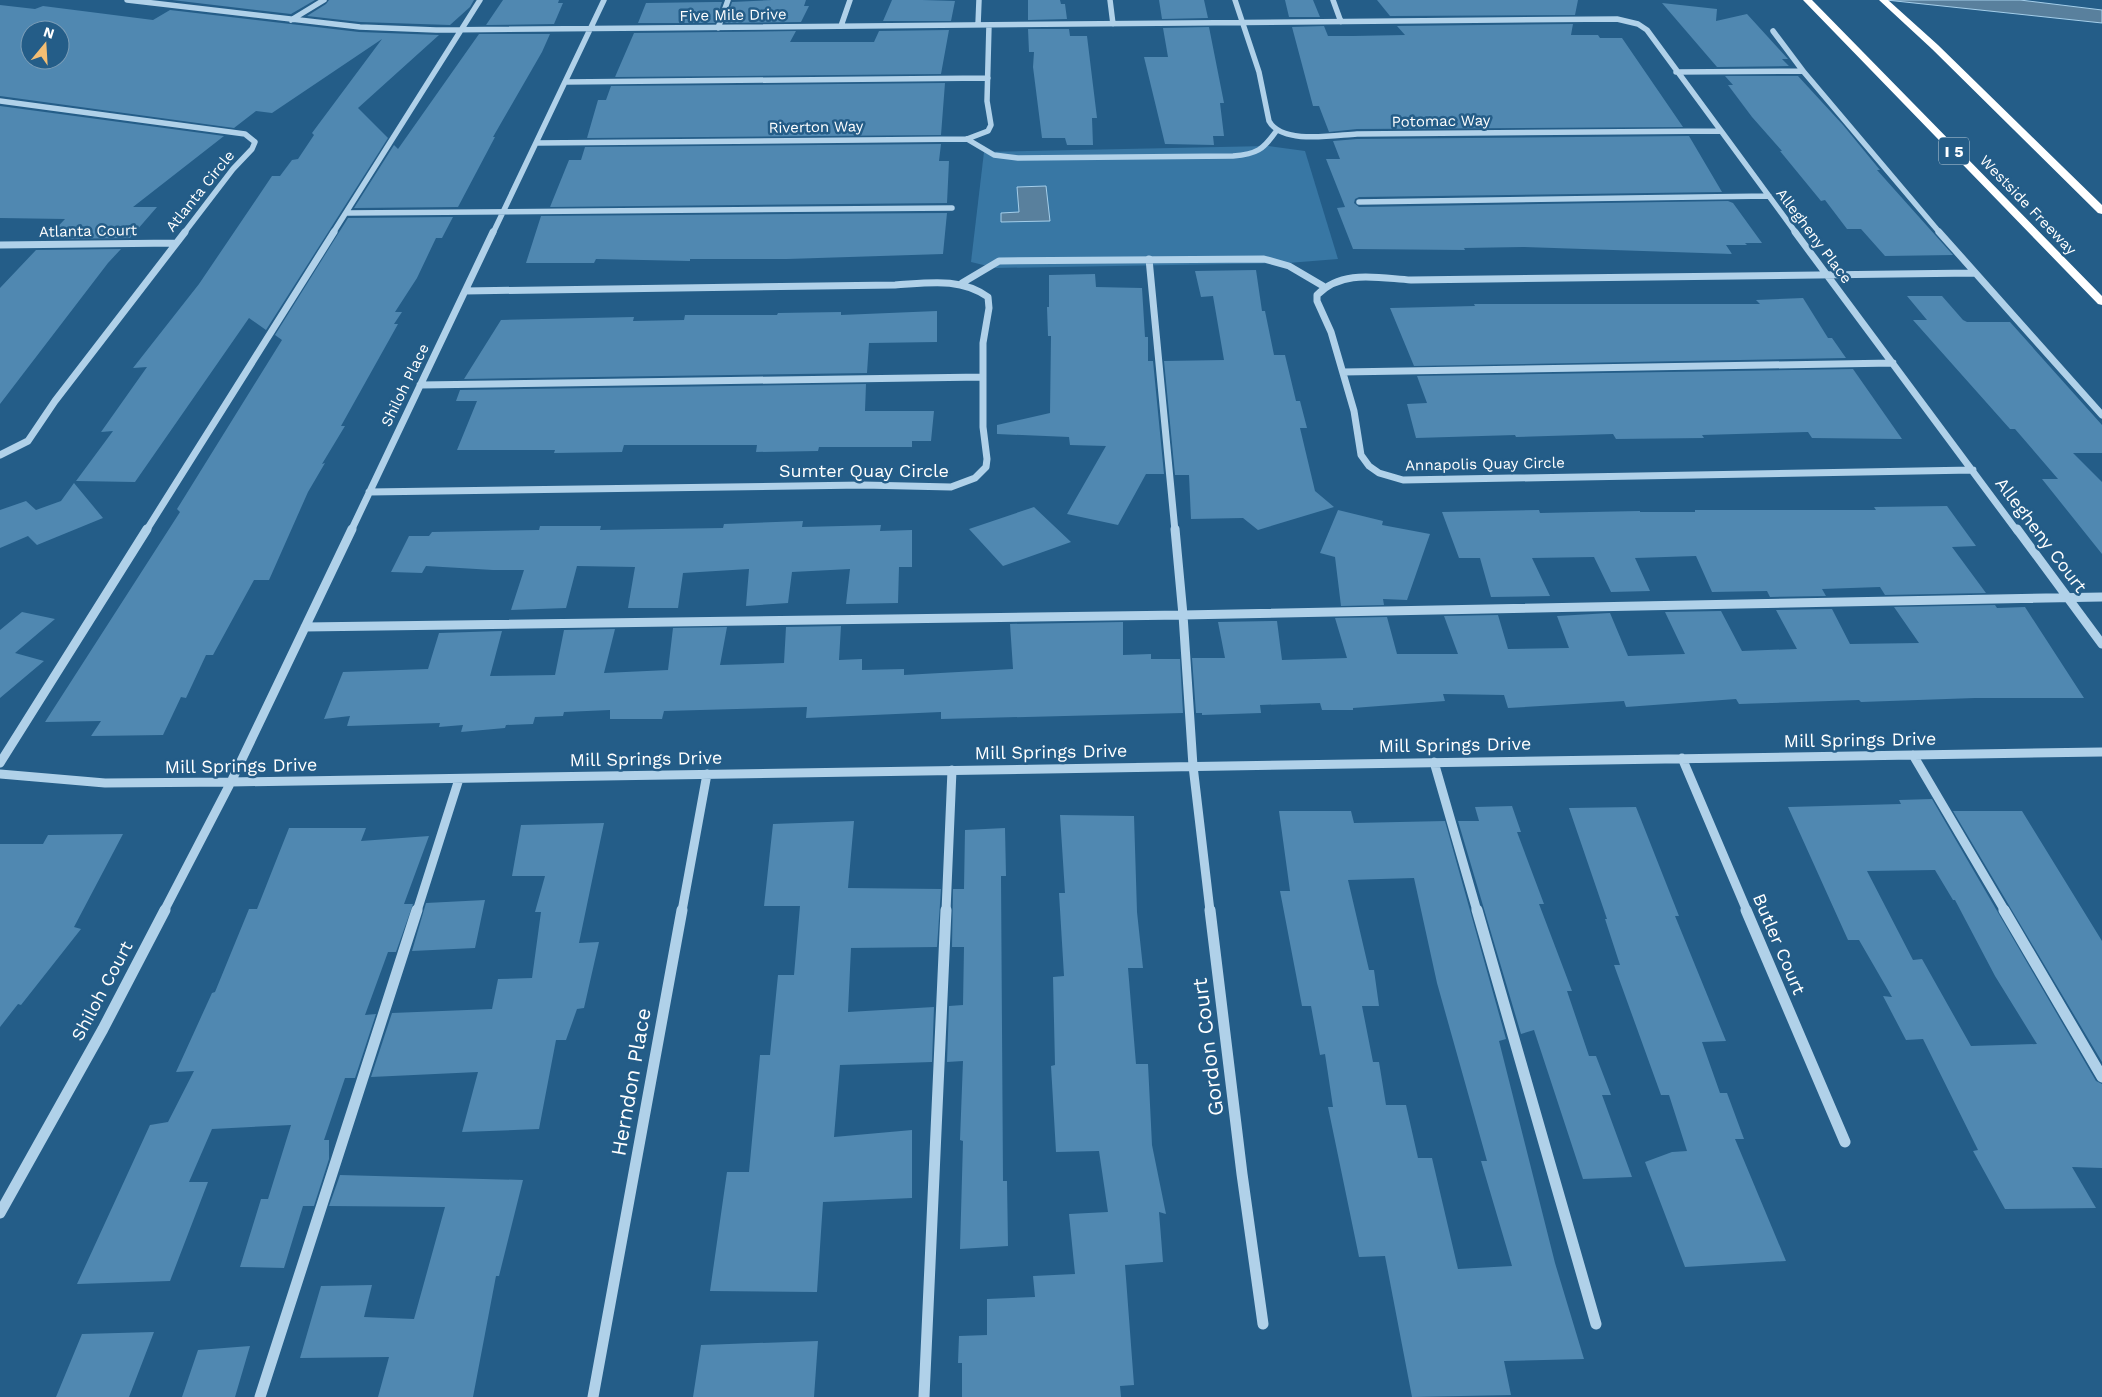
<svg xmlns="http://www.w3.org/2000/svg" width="2102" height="1397" font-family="'Work Sans',sans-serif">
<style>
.green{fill:#3877a4}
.water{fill:#59809d;stroke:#a4ceea}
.building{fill:#5088b1;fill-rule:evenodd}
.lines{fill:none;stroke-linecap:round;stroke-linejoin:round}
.minor-far3{stroke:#b0d1e9;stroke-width:5.5}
.minor-far2{stroke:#b0d1e9;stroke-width:7}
.minor-far1{stroke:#b0d1e9;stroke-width:9}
.minor{stroke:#b0d1e9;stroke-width:11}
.highway{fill:#fff;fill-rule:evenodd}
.labels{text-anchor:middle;stroke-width:5;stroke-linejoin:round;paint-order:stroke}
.far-street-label{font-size:15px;fill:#fff;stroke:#245d88}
.shield{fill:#245d88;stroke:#bdcedb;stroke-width:1}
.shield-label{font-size:16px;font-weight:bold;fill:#fff}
.street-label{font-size:18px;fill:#fff;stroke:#245d88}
.near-street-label{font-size:21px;fill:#fff;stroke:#245d88}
</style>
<rect width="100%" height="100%" fill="#245d88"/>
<path class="green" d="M 1268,146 L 1305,151 L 1338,259 L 1288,263 L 996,268 L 971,262 L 984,152 Z"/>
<path class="water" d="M 1886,0 L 2020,0 L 2102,10 L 2102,23 Z
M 1046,186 L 1050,221 L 1001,222 L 1001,213 L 1019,212 L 1017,187 Z"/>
<path class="building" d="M 172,0 L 315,0 L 291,14 Z
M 329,0 L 474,0 L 470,7 L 450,25 L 360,22 L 307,16 L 326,4 Z
M 503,0 L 559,0 L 558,3 L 563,3 L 554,24 L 486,25 Z
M 772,0 L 806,0 L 804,6 L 809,6 L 801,22 L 725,23 L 732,2 Z
M 892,0 L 922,0 L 955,1 L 951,21 L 883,21 Z
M 1028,0 L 1060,0 L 1061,4 L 1065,4 L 1067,19 L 1028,20 Z
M 1159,0 L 1204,0 L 1208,18 L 1162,19 Z
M 1285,0 L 1313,0 L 1320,17 L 1289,17 Z
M 1377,0 L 1578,0 L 1575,15 L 1390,16 Z
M 715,2 L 722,2 L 715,23 L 638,23 L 646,3 Z
M 1662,3 L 1717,9 L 1716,21 L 1747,14 L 1788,59 L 1782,59 L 1789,66 L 1717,67 Z
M 0,5 L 35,9 L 43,6 L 153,20 L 170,10 L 359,32 L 439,35 L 358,108 L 388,138 L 266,330 L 249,318 L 135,482 L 76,481 L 113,431 L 101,432 L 147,367 L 133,368 L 199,284 L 272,176 L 280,176 L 292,160 L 298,159 L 314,135 L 312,133 L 382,39 L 272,113 L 256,111 L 234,128 L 0,96 ZM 30,30 L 60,30 L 60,60 L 30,60 Z
M 1573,24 L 1571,35 L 1598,35 L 1600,38 L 1622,38 L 1683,127 L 1357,129 L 1329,132 L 1319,106 L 1313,106 L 1292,27 L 1324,26 L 1328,36 L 1353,36 L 1405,35 L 1397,26 Z
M 1209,27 L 1224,103 L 1220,103 L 1224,136 L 1213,136 L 1214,145 L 1165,144 L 1144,57 L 1168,57 L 1163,28 Z
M 1028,29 L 1069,29 L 1070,36 L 1087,36 L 1097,118 L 1092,118 L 1093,145 L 1067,145 L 1065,138 L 1042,138 L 1033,67 L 1034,52 L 1029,52 Z
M 949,30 L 941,74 L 615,77 L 634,33 L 796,31 L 790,42 L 874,42 L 879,31 Z
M 479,34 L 550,34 L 542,52 L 493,137 L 495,137 L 458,207 L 354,208 L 394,145 L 398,149 Z
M 1725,76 L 1798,76 L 1843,125 L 1880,170 L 1877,170 L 1953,255 L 1885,256 L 1861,229 L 1847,229 L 1825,200 L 1821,201 L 1780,151 L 1782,151 L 1752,117 L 1728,85 L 1733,85 Z
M 945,83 L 941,135 L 587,138 L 598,100 L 606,100 L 611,86 Z
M 0,106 L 224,136 L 133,207 L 157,207 L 130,238 L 46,239 L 65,219 L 0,218 Z
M 1689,136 L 1722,192 L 1359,197 L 1355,199 L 1354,203 L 1359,207 L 1728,201 L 1733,203 L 1762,243 L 1745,243 L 1747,245 L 1726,245 L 1732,254 L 1523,247 L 1464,248 L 1465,250 L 1353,249 L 1337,208 L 1345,207 L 1326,159 L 1340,159 L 1333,141 L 1357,139 Z
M 941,144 L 939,161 L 949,161 L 947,203 L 550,207 L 569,160 L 581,160 L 585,147 Z
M 947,213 L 943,254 L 787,259 L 690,259 L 690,261 L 596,259 L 594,263 L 526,263 L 541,216 Z
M 453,217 L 442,238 L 436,238 L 417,278 L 395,312 L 402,312 L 394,324 L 398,324 L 341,426 L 345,426 L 322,464 L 325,463 L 308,492 L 269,580 L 254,580 L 213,655 L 206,655 L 186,698 L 181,697 L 163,735 L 91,736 L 101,721 L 45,722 L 180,512 L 177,509 L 282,340 L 275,335 L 348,218 Z
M 121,249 L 108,263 L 0,404 L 0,288 L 36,250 Z
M 1256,270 L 1262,311 L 1265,311 L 1274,355 L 1285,355 L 1296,401 L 1300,401 L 1307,428 L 1300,428 L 1315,491 L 1334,507 L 1258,530 L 1243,518 L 1191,519 L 1189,475 L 1175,475 L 1164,361 L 1224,360 L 1213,296 L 1201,297 L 1195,271 Z
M 1095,274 L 1096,287 L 1142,288 L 1145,337 L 1148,337 L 1148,361 L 1153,361 L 1164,474 L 1146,474 L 1118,525 L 1067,514 L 1106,446 L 1070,445 L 1069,437 L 997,434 L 997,425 L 1050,413 L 1051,336 L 1048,336 L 1047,307 L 1049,307 L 1049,275 Z
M 1907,296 L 1942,296 L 1963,320 L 1967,322 L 2010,322 L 2102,425 L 2102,453 L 2073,453 L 2102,482 L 2102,554 L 2042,479 L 2058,479 L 2015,429 L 2010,429 L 1913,320 L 1927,320 Z
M 1803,298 L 1828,338 L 1832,338 L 1846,358 L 1414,366 L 1390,308 L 1475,306 L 1474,304 L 1760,304 L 1756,300 Z
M 937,311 L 937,342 L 869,343 L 867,373 L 464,379 L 501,320 L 634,317 L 633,321 L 684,320 L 685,315 L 777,315 L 778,313 L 841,312 L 841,315 Z
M 1853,369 L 1902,439 L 1812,438 L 1808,432 L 1702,435 L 1704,438 L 1616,439 L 1613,434 L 1516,437 L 1515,435 L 1416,438 L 1407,404 L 1427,403 L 1417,376 Z
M 866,384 L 865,411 L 934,411 L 931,441 L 912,441 L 912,447 L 819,447 L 818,451 L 756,452 L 757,445 L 624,445 L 622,452 L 554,453 L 555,450 L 457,450 L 477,401 L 456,401 L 460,390 Z
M 74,483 L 103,518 L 37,545 L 28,536 L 0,548 L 0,510 L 26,501 L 36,510 L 61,501 Z
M 1947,506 L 1976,546 L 1952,547 L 1986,593 L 1885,595 L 1880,587 L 1822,589 L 1826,596 L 1770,597 L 1767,591 L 1712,592 L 1696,556 L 1635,558 L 1650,591 L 1611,592 L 1594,557 L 1532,558 L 1550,596 L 1491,597 L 1480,558 L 1459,558 L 1442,512 L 1539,510 L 1540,513 L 1640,511 L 1640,512 L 1695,512 L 1695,510 L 1876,510 L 1874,507 Z
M 1034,507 L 1071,542 L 1003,566 L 969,529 Z
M 1338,510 L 1383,521 L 1382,525 L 1430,534 L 1407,600 L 1383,599 L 1384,605 L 1341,606 L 1335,557 L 1320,553 Z
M 803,521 L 802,527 L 881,525 L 880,531 L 912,530 L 912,567 L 899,567 L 898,603 L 846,604 L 850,569 L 792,572 L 788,603 L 746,606 L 749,569 L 683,573 L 678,608 L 628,608 L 635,567 L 577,566 L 566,608 L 511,610 L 524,570 L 493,570 L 426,566 L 422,573 L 391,572 L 409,536 L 429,536 L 432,532 L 539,530 L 540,526 L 601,526 L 600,530 L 723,528 L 724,524 Z
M 1995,605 L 1997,608 L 2025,607 L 2084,698 L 1975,698 L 1861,702 L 1859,700 L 1739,704 L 1736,699 L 1626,707 L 1624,701 L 1508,708 L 1504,695 L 1443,694 L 1445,701 L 1353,708 L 1353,710 L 1322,710 L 1320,703 L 1260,705 L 1261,713 L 1202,715 L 1202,713 L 1196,713 L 1192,658 L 1225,658 L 1218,622 L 1277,621 L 1282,660 L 1347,658 L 1335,618 L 1387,617 L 1397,654 L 1458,654 L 1444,616 L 1498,615 L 1508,649 L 1569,648 L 1557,616 L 1610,613 L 1628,656 L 1685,654 L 1665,612 L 1721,611 L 1742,651 L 1797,649 L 1776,610 L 1832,609 L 1850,644 L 1919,643 L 1894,607 Z
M 22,612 L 55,619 L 15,653 L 44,661 L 0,698 L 0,630 Z
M 1123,622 L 1123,655 L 1151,654 L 1151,659 L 1180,659 L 1183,713 L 941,719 L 941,712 L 806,718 L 807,707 L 664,711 L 662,719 L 610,719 L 610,710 L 564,712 L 563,716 L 535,717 L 533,724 L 506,725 L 505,728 L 461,732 L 463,725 L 439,727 L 440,723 L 347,726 L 350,716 L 324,719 L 343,672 L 428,669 L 439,633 L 502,631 L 490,676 L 555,675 L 564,630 L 615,629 L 604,673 L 668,670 L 673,628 L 727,627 L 720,665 L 784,663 L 786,627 L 841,626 L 839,660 L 862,659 L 862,670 L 904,669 L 904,675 L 1013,669 L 1010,624 Z
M 1932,799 L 2096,1081 L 2102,1084 L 2102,1168 L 2072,1167 L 2096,1208 L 2005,1209 L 1973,1151 L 1978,1150 L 1923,1039 L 1906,1040 L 1883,996 L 1892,997 L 1859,940 L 1848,940 L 1788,807 L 1901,804 L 1899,800 ZM 1935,870 L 1953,900 L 1955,900 L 1995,976 L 2037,1044 L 1971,1046 L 1922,959 L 1913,960 L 1867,871 Z
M 1512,806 L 1521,832 L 1517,832 L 1544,904 L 1539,904 L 1572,991 L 1567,991 L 1589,1056 L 1596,1056 L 1611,1095 L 1602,1095 L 1632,1177 L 1583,1179 L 1534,1030 L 1521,1034 L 1458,821 L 1479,821 L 1475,807 Z
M 1636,807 L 1679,916 L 1675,916 L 1726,1041 L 1702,1042 L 1720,1093 L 1727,1093 L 1744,1139 L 1735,1139 L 1786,1261 L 1685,1267 L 1645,1162 L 1672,1152 L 1687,1151 L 1669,1095 L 1661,1095 L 1614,965 L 1620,965 L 1605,919 L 1607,919 L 1569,808 Z
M 1279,811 L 1351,811 L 1354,823 L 1445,821 L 1506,1039 L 1499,1041 L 1555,1263 L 1584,1359 L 1504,1361 L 1511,1395 L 1412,1397 L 1385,1256 L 1359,1257 L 1328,1107 L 1333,1107 L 1325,1054 L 1320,1055 L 1311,1006 L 1302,1006 L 1280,891 L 1290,891 ZM 1414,878 L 1437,983 L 1487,1161 L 1481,1161 L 1512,1266 L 1458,1269 L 1432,1158 L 1418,1158 L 1406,1105 L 1386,1105 L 1379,1062 L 1373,1062 L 1362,1006 L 1379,1006 L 1374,970 L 1369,970 L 1348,880 Z
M 1953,811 L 2022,811 L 2102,941 L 2102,1062 Z
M 1060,815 L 1134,816 L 1137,912 L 1143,968 L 1128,968 L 1136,1064 L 1148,1064 L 1152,1145 L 1166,1214 L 1159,1212 L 1163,1262 L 1125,1265 L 1134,1385 L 1120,1386 L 1121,1397 L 962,1397 L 962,1363 L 958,1363 L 959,1336 L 987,1335 L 987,1299 L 1035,1297 L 1033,1276 L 1075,1274 L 1069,1214 L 1108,1212 L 1099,1151 L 1056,1152 L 1051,1066 L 1055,1065 L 1053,977 L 1064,976 L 1059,893 L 1065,893 Z
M 854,821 L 848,888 L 941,889 L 937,947 L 851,948 L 848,1012 L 934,1007 L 932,1062 L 840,1065 L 834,1137 L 912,1130 L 912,1198 L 823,1202 L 817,1292 L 710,1291 L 727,1172 L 749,1172 L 760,1055 L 770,1055 L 778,975 L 794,975 L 800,906 L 764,906 L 773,824 Z
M 604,823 L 579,943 L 599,942 L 584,1008 L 577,1009 L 566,1040 L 556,1040 L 539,1129 L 462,1132 L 478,1072 L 371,1077 L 392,1013 L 492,1009 L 498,979 L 532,978 L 541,912 L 535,912 L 545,876 L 512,876 L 521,825 Z
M 289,828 L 366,828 L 361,841 L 429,836 L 404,904 L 413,904 L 396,952 L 388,952 L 365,1015 L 376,1014 L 355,1078 L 345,1078 L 324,1140 L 329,1140 L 329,1159 L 314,1206 L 303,1206 L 284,1268 L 240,1267 L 261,1199 L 268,1199 L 291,1125 L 212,1129 L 189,1182 L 208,1182 L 170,1281 L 77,1284 L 150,1125 L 168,1122 L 194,1071 L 176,1072 L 212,993 L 215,992 L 249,909 L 257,909 Z
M 1005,828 L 1006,876 L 1001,876 L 1003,1181 L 1007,1181 L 1008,1246 L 960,1249 L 963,1141 L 960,1140 L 963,1061 L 947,1062 L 949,1006 L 963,1005 L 964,947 L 952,947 L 953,889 L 964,889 L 965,830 Z
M 123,834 L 74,927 L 81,929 L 21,1005 L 18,1004 L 0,1027 L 0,844 L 43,844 L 48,835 Z
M 485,900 L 475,948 L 412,951 L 426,903 Z
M 340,1175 L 523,1180 L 499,1276 L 496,1276 L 473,1397 L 378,1397 L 389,1357 L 300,1358 L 321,1286 L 372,1285 L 364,1317 L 414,1319 L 445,1207 L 329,1206 Z
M 154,1332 L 129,1397 L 56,1397 L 82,1334 Z
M 818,1341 L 814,1397 L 693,1397 L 701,1345 Z
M 250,1346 L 235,1397 L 182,1397 L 198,1350 Z"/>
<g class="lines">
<path class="minor-far3" d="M 127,0 L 360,27 L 436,30 L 1617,19 L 1638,24 L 1647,30 L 1796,233
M 1110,0 L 1113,24
M 1235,0 L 1259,72 L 1269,121 C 1282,145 1335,135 1357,134 L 1720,131
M 1333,0 L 1341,22
M 291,20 L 324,0
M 978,25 L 979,0
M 841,26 L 850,0
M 718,28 L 728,0
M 1773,31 L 1803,71 L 1940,233
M 1676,72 L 1803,71
M 565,82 L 988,78
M 0,101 L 245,134 L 255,142 L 252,149 L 233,169 L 184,233
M 967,139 L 994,155 L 1018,158 L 1233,156 C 1257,154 1263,150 1277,130
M 536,143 L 967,139 L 988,131 L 991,125 L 987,101 L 989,25
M 1359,202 L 1769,196
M 347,213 L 952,208
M 333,233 L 480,0
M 493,233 L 604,0"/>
<path class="minor-far2" d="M 1795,232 L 2017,531
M 1939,232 L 2102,415
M 0,245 L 176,243
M 1149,259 L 1175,531
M 962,283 L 999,261 L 1264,259 L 1289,266 L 1323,286
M 1343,372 L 1893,363
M 420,385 L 983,377
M 0,455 L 28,441 L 55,401 L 185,232
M 1973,470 L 1403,480 L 1379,473 L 1369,466 L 1361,455 L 1354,411 L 1331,332 L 1317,301 L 1317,295 C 1342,269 1378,278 1411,280 L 1974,273
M 369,492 L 863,485 L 951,487 L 975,478 L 986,467 L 987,459 L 983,427 L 983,343 L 989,308 L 988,297 C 960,277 928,283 895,285 L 465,291
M 146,531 L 334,232
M 351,531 L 493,232"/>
<path class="minor-far1" d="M 1175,529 L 1183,615 L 1193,766 L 1210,911
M 2017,529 L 2102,644
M 305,627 L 1183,615 L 2102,597
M 1913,755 L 2005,911
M 1682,758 L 1747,911
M 1434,762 L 1477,911
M 0,763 L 147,529
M 0,774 L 105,783 L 231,782 L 2102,752
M 164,911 L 231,782 L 352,529
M 417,911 L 459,779
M 682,911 L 707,774
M 946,911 L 952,770"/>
<path class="minor" d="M 1210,910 L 1242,1174 L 1263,1324
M 1477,910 L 1596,1324
M 1746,910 L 1845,1142
M 2004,910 L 2102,1077
M 0,1213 L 103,1029 L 165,910
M 260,1397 L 417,910
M 593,1397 L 682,910
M 924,1397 L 946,910"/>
<path class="highway" d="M 1803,0 L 1812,0 L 2102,296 L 2102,305 L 2098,304 Z
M 1879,0 L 1888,0 L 1938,45 L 2102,205 L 2102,214 L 2098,213 L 1932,49 Z"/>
</g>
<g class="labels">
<g class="far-street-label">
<text transform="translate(733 15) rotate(-1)" y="5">Five Mile Drive</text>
<text transform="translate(1441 121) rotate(-1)" y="5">Potomac Way</text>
<text transform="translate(816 127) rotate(-1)" y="5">Riverton Way</text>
<text transform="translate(200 191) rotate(-51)" y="5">Atlanta Circle</text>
<text transform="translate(2028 205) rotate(46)" y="5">Westside Freeway</text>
<text transform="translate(88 231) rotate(-1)" y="5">Atlanta Court</text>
<text transform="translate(1814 236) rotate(53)" y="5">Allegheny Place</text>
<text transform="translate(405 385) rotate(-64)" y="5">Shiloh Place</text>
<text transform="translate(1485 464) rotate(-1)" y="5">Annapolis Quay Circle</text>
</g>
<rect class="shield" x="1939" y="137.5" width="30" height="27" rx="4"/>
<g class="shield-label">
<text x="1954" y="157">I 5</text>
</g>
<g class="street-label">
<text x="864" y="477">Sumter Quay Circle</text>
<text transform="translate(2041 535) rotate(53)" y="6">Allegheny Court</text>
<text transform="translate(1860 740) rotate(-1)" y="6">Mill Springs Drive</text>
<text transform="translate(1455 745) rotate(-1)" y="6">Mill Springs Drive</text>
<text transform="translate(1051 752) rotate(-1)" y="6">Mill Springs Drive</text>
<text transform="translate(646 759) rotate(-1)" y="6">Mill Springs Drive</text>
<text transform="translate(241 766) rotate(-1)" y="6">Mill Springs Drive</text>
<text transform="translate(1779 944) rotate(67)" y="6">Butler Court</text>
<text transform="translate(102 991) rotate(-62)" y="6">Shiloh Court</text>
</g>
<g class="near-street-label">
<text transform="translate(1208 1047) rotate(-97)" y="7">Gordon Court</text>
<text transform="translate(631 1082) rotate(-80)" y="7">Herndon Place</text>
</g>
</g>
<g transform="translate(45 45) rotate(18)"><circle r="24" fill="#245d88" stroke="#7c9eb8"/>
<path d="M0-4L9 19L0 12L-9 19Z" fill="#f4be73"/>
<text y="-8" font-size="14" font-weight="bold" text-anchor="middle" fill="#ffffff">N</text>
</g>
</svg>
